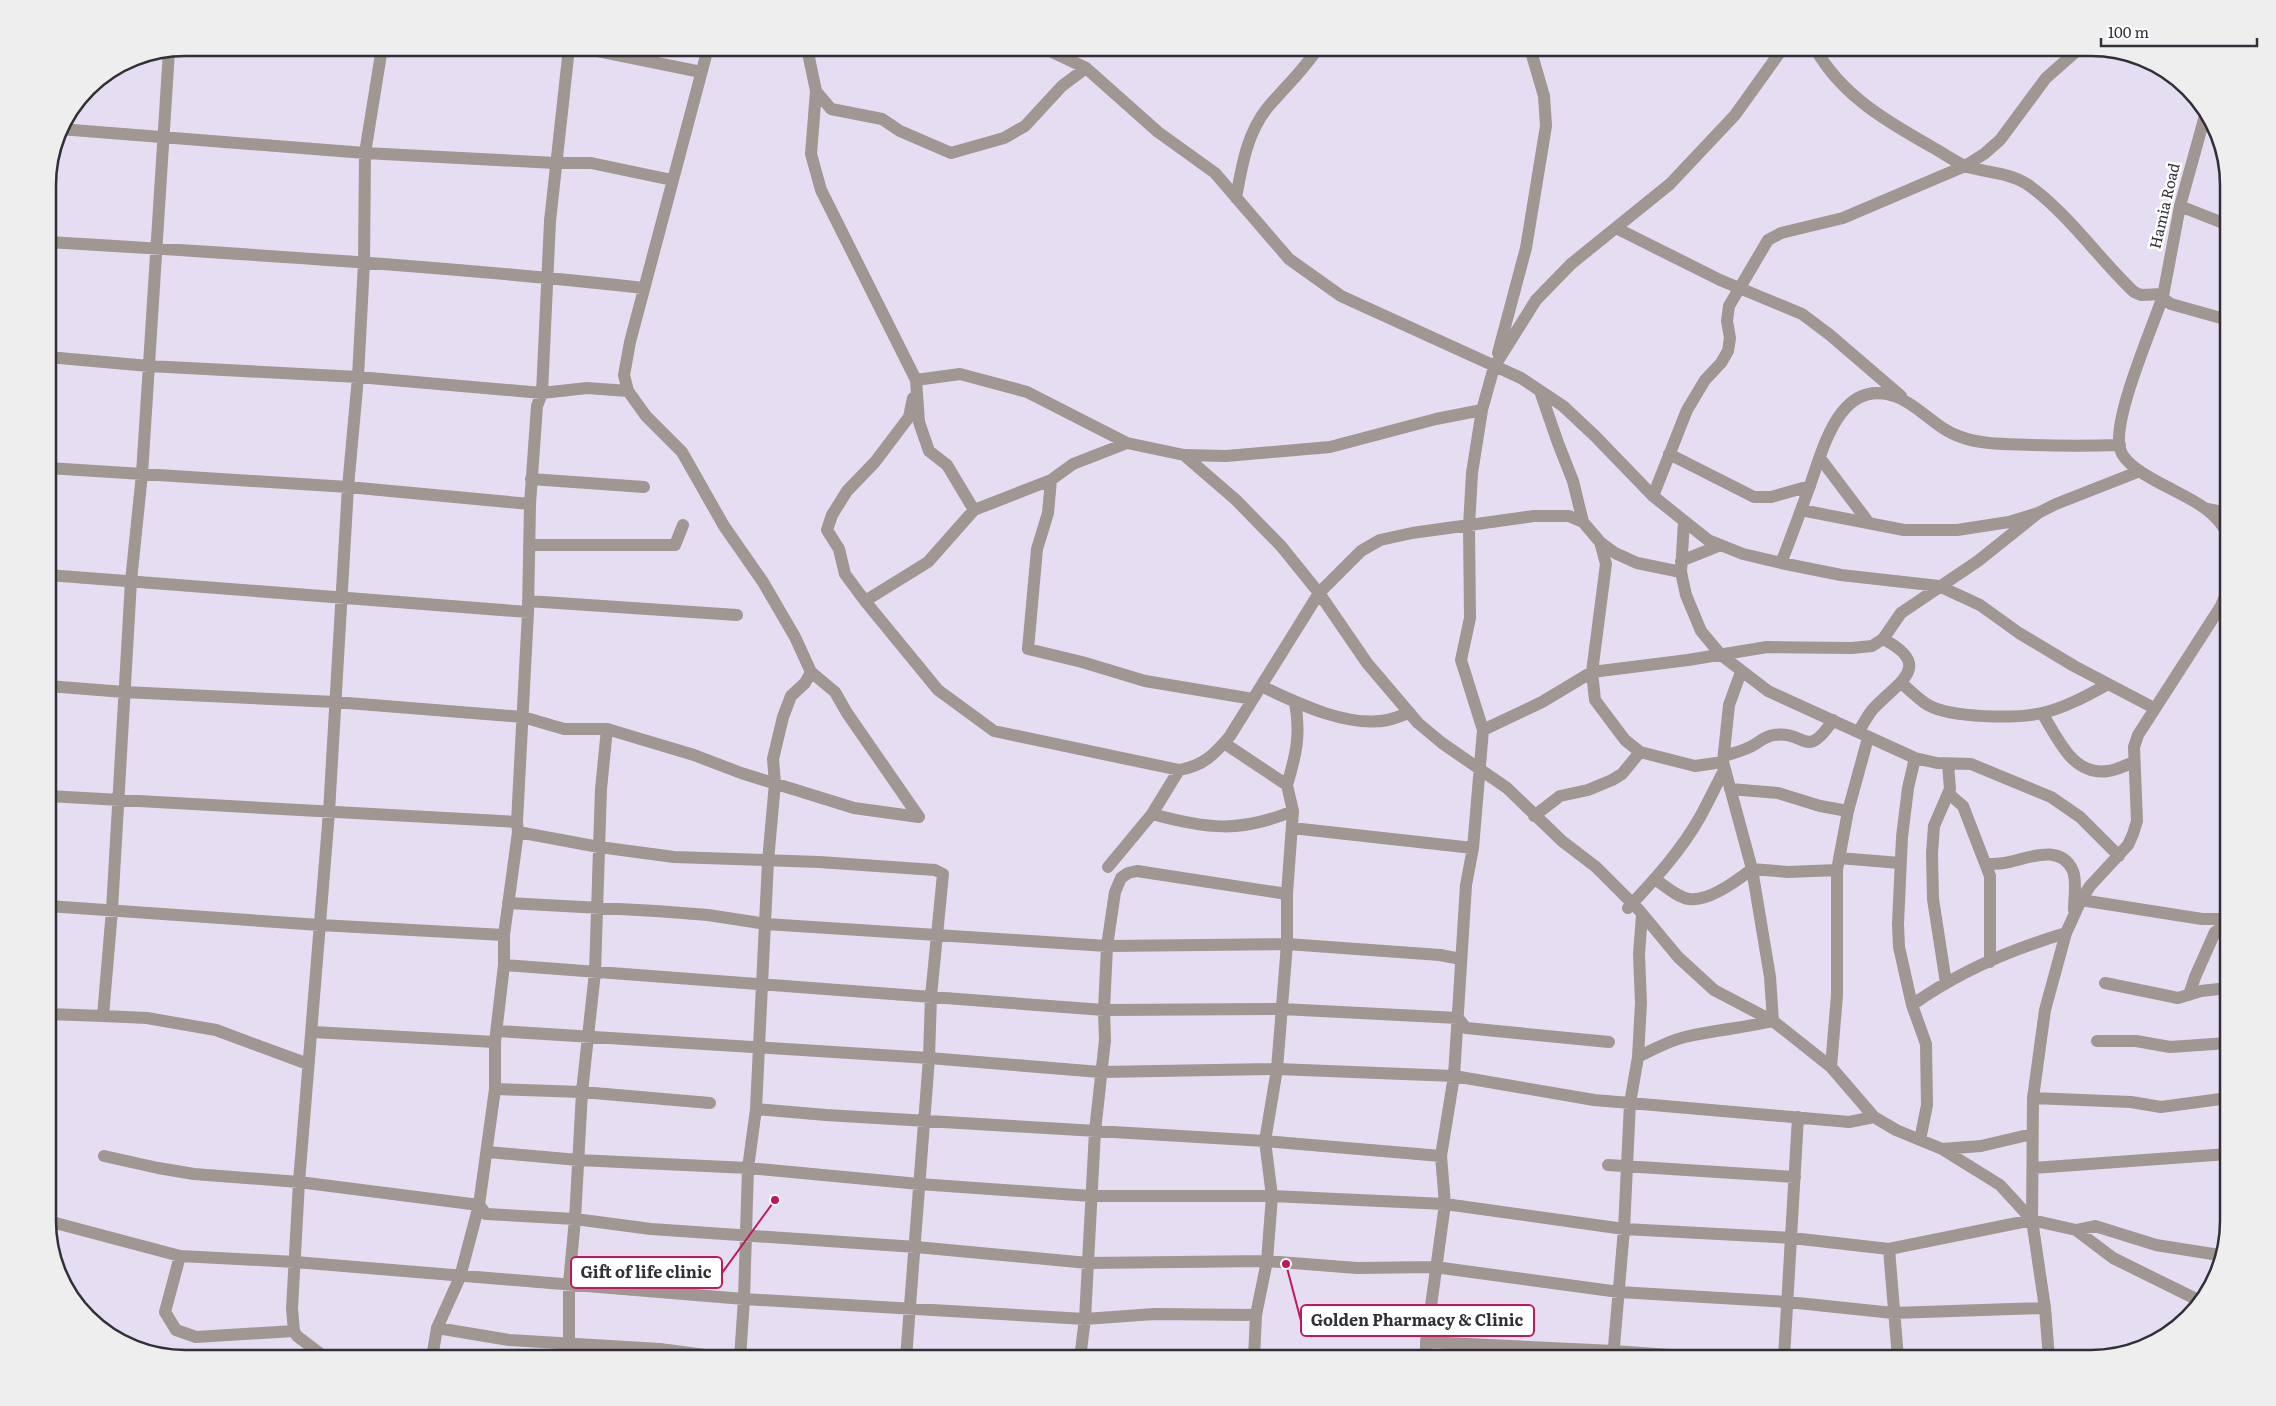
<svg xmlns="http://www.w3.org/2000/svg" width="2276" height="1406" font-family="Literata,serif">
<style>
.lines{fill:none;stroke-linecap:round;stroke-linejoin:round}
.minor{stroke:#a09692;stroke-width:12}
.labels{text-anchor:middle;stroke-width:5;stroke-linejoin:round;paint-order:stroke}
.street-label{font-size:15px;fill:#322f37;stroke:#fff}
.rim{fill:none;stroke:#322f37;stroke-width:2.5}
.leader{fill:none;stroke:#c2185b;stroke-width:2}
.callout-dot{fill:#c2185b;stroke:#fff;stroke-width:2}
.callout{fill:#fff;stroke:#c2185b;stroke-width:2}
.callout-label{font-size:16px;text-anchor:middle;font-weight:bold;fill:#322f37}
</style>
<rect width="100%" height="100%" fill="#e5ddf2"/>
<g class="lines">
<path class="minor" d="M 583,48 L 701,72
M 708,48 L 630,342 L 624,375 L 628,391 L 646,416 L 682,452 L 724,526 L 763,582 L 795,637 L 811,672 L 835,692 L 847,713 L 919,817
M 807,48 L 816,91 L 811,154 L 821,190 L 916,380 L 960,374 L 1027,392 L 1127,443 L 1184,455 L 1226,456 L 1330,447 L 1436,419 L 1482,410
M 1044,48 L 1086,68 L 1158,132 L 1215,173 L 1289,259 L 1341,296 L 1521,378 L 1563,406 L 1595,436 L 1653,496 L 1708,540 L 1743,554 L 1781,563 L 1841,575 L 1939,586 L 1980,605 L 2019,633 L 2074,666 L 2154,708
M 1815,48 C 1841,95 1886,121 1932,147 C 1943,153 1954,161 1965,166 C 1986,173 2008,172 2027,184 C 2068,213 2098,258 2134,292 L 2141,295 L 2163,294
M 816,91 L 831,109 L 882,119 L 900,131 L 951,153 L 1004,138 L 1025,126 L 1062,86 L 1086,68
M 2206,112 L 2180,206 L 2163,296 L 2165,300 L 2171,304 L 2228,320
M 60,129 L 365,153 L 555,163 L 591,163 L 672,180
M 1236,198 C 1242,165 1247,133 1268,107 C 1286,86 1303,71 1318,48
M 2180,206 L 2228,225
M 1616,228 L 1720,280 L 1802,314 L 1830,335 L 1901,396
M 48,242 C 247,254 446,266 644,288
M 2163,296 C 2152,329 2112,419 2120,449 C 2125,467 2158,482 2173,490 C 2196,502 2216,511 2228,535
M 1498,353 L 1526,248 L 1546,126 L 1544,96 L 1530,48
M 48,357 L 149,366 L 358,377 L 542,393 L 587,388 L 628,391
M 916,380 L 919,422 L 929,451 L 947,465 L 974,510 L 928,562 L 865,601 L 938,690 L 994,731 L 1179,770 C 1203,766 1214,755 1230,736 L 1319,593 L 1361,551 L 1380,540 L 1412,533 L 1534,516 L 1569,516 L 1583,522 L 1600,542 L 1615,553 L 1637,563 L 1681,572
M 1540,391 L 1558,443 L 1573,481 L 1583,522
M 1669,454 L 1754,497 L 1771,497 L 1810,486
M 1184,455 L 1236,500 L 1281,546 L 1319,593 L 1367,663 L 1418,723 L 1442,743 L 1507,788 L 1562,841 L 1596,867 L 1639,910 L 1678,957 L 1714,990 L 1773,1021 L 1831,1067 L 1874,1117 L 1896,1130 L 1942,1149 L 1981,1146 L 2032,1134
M 1820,458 L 1869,523
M 48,468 L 348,487 L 530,504
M 531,479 L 644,487
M 1051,480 L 1048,513 L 1037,549 L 1028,649 L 1082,662 L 1145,681 L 1253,699
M 1653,496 L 1687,410 L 1705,380 L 1721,363 L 1728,351 L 1730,338 L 1727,321 L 1729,306 L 1768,240 L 1781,233 L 1843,218 L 1965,166 L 1984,154 L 2000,140 L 2046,78 L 2080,48
M 2207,509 L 2228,513
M 974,510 L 1051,480 L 1073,464 L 1127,443
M 1801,510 L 1904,530 L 1957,530 L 2009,522 L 2038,513 L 2056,504 L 2140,471
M 1684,521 L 1681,572 L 1686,595 L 1701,631 L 1721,655 L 1768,691 L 1915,758 L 1937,763 L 1971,764 L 2051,797 L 2080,817 L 2119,856
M 1600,542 L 1606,564 L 1592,672 L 1595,700 L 1625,740 L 1640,752 L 1695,766 L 1723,762
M 529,545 L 675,545 L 683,525
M 1681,561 L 1721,545
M 1781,563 C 1791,538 1800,513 1809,488 C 1823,450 1839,375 1897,397 C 1920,406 1936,429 1961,437 C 1983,445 2009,444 2032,445 C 2062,446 2091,446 2120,445
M 48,575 L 528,612
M 2228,589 L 2221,606 L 2228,628
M 528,601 L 737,615
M 865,601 L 845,574 L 839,549 L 827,530 L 832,515 L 847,491 L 875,462 L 909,417 L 913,398
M 1901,683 C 1910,690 1918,699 1928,705 C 1951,718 2016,719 2042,713 C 2065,708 2088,695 2108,684
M 48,686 L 124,692 L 335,702 L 523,717 L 564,729 L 607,729 L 694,755 L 741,773 L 854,808 L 919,817
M 1261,686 C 1297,703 1347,728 1388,720 C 1395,718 1403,715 1410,713
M 2042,713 C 2058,738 2072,776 2108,771 C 2117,770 2126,765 2134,762
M 1483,730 L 1542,702 L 1592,672 L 1688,660 L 1767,647 L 1852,648 L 1872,646 L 1883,639 L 1901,613 L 1978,561 L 2038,513
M 1858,732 C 1863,725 1867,716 1873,709 C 1898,682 1935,666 1883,639
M 1224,743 L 1287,785 L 1293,811 L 1287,894 L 1287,944 L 1277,1069 L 1265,1141 L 1272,1196 L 1267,1261 L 1256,1315 L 1254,1358
M 1724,756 C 1733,753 1742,751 1750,747 C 1759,743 1764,736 1774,735 C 1806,730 1805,762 1833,720
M 1915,758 L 1908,788 L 1902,837 L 1898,924 L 1899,947 L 1912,1005 C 1958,972 2012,949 2066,933
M 1287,785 C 1296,755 1301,734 1295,703
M 1730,789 L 1778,793 L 1820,806 L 1848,811
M 1949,794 L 1963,806 L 1990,876 L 1990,962
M 48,796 L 517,822
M 1152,814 C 1207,829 1240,833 1293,811
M 1534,816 L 1560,796 L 1588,790 L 1612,780 L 1622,774 L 1640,752
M 1292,828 L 1473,848
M 518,832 L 599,847 L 674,857 L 819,862 L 935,870 L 943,874 L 931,996 L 929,1058 L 906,1358
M 1839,858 L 1900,863
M 1986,864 C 1993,864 2002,864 2009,862 C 2029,858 2061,843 2073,871 C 2077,882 2074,898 2074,910
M 1108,867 L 1152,814 L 1179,770
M 1655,879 C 1665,886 1677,897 1689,899 C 1708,902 1738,880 1752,869 L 1788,872 L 1837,870
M 2081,900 L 2202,919 L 2228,919
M 508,903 L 656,911 L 708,915 L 766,924 L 1107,946 L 1287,944 L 1440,955 L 1461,959
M 48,906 L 320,925 L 504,935
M 1628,908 C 1654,880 1681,851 1700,817 C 1709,801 1716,785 1725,769
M 504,965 L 1104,1010 L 1282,1009 L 1458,1018 L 1466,1028 L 1609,1042
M 1946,983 L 1933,899 L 1932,853 L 1934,826 L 1950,789 L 1948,764
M 2105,983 L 2178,998 L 2201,991 L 2228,988
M 2189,995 L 2195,977 L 2215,932 L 2228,924
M 1912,1005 L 1926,1044 L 1927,1105 L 1920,1140
M 48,1014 L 103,1016 L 112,910 L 131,581 L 142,474 L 169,51
M 103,1016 L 147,1018 L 216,1030 L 308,1064
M 498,1031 L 929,1058 L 1100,1072 L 1277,1069 L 1454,1076 L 1594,1100 L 1630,1103 L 1849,1122 L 1874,1117
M 313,1032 L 495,1042
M 2097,1041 L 2136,1041 L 2170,1047 L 2228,1043
M 1638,1057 C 1654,1049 1668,1041 1685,1037 C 1714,1030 1744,1028 1773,1021 L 1770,977 L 1752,869 L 1723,762 L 1729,705 L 1741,672
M 1831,1067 L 1837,995 L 1837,870 L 1848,811 L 1868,738
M 495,1089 L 582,1092 L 710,1103
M 2033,1098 L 2131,1102 L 2161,1107 L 2228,1098
M 756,1109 L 826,1115 L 1265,1141 L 1441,1156
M 1942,1149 L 2000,1185 L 2032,1220
M 488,1152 L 578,1160 L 748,1168 L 919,1184 L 1091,1196 L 1272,1196 L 1445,1204 L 1624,1229 L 1792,1238 L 1889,1249
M 104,1156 L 158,1168 L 194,1174 L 299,1182 L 479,1205 L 486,1214 L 575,1219 L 651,1229 L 916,1247 L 1088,1263 L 1267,1261 L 1357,1268 L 1435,1267 L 1619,1292 L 1788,1302 L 1893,1313 L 2045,1308
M 1608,1165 L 1795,1177
M 2033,1168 L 2228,1154
M 48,1221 L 180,1256 L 295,1262 L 744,1299 L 1085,1319 L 1154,1314 L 1256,1315
M 2076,1230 L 2095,1226 L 2156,1245 L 2219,1255
M 180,1256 L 165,1312 L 176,1330 L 196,1337 L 294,1331
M 437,1328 L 509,1340 L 660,1349 L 727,1358
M 1426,1342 L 1614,1351 L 1711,1358
M 326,1358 L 297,1336 L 294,1331 L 292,1309 L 299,1182 L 329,812 L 348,487 L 358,377 L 364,263 L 365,153 L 382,48
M 432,1358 L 437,1328 L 460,1277 L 479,1205 L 495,1089 L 495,1042 L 504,965 L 504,935 L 518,832 L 517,822 L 528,612 L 530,504 L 537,406 L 542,393 L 550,221 L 569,48
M 569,1358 L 569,1283 L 575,1219 L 582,1092 L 595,972 L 601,789 L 607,729
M 740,1358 L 744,1299 L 748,1168 L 756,1109 L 768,861 L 775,783 L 773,759 L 783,717 L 791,696 L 805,683 L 811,672
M 1080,1358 L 1085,1319 L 1095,1131 L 1105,1040 L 1104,1010 L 1107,946 L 1115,892 L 1121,878 L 1128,873 L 1137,871 L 1287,894
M 1426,1358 L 1426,1342 L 1445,1204 L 1441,1156 L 1454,1076 L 1466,885 L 1473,848 L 1483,730 L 1461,660 L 1470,618 L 1469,526 L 1472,473 L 1482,410 L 1494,367 L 1536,300 L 1571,264 L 1670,184 L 1735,115 L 1783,48
M 1613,1358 L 1624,1229 L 1630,1103 L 1638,1057 L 1641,1003 L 1639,954 L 1642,915
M 1784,1358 L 1798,1117
M 1898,1358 L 1889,1249 L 2032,1220 L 2076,1230 L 2113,1258 L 2194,1298
M 2049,1358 L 2045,1308 L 2032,1220 L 2033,1098 L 2045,1010 L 2066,933 L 2081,900 L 2090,886 L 2128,845 L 2133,834 L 2137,821 L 2134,747 L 2138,735 L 2221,606"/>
</g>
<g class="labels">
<g class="street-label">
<text transform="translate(2165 206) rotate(-77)" y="5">Hamia Road</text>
</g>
</g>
<path d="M0 0H2276V1406H0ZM185 56H2091A129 129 0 0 1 2220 185V1221A129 129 0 0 1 2091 1350H185A129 129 0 0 1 56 1221V185A129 129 0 0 1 185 56Z" fill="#efeeef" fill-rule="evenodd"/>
<path class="rim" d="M185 56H2091A129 129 0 0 1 2220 185V1221A129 129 0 0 1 2091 1350H185A129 129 0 0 1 56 1221V185A129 129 0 0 1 185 56Z"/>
<path class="leader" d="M775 1200L722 1273M1286 1264L1301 1321"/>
<g class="callout-dot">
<circle cx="775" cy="1200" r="5"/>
<circle cx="1286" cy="1264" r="5"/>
</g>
<g class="callout">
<rect x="571" y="1257" width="151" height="31" rx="5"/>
<rect x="1301" y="1305" width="233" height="31" rx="5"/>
</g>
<g class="callout-label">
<text x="646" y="1278">Gift of life clinic</text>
<text x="1417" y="1326">Golden Pharmacy &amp; Clinic</text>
</g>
<path d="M2101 38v8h156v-8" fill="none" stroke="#322f37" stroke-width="2.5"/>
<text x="2108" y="38" font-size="15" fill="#322f37" stroke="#ffffff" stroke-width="4" paint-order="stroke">100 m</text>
</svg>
